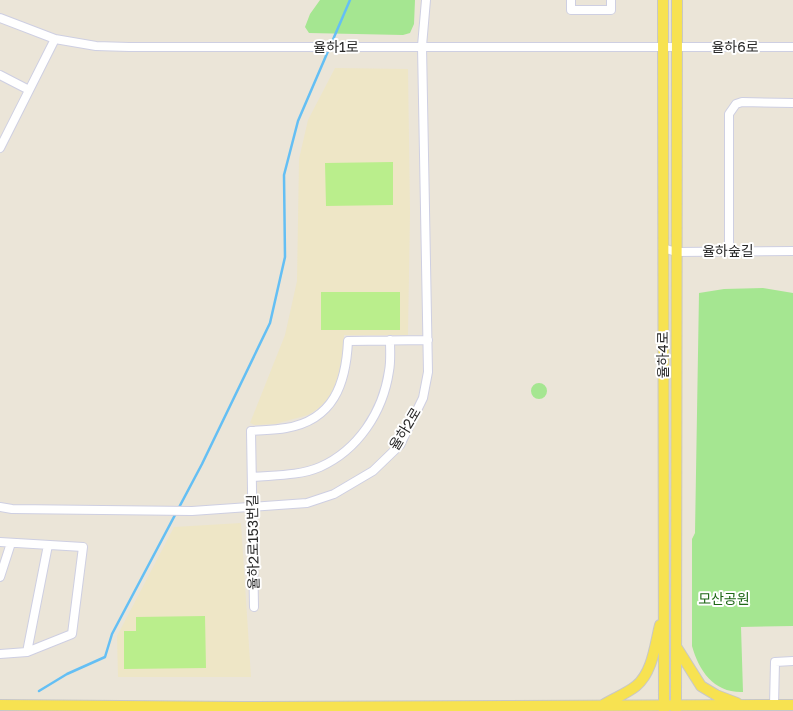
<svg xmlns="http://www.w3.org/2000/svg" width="793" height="711" font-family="'Golos Text','Noto Sans KR',sans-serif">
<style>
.education{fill:#eee6c6}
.green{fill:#a5e691}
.pitch{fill:#baee8c}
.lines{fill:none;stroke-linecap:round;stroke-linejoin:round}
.stream{stroke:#64bff4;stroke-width:2.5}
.minor-casing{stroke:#cecfe2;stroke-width:10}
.major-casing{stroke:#c7c7c7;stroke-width:12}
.minor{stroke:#fff;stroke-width:8}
.major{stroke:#f7e251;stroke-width:10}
.labels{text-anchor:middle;stroke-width:4;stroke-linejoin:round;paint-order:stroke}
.street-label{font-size:14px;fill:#282828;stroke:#fff}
.park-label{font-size:14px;fill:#1e6716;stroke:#fff}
</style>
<rect width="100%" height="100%" fill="#ebe5d8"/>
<path class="education" d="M 335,68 L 408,69 L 410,212 L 408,335 L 344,335 L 343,366 L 332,395 L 319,408 L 308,415 L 275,424 L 255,425 L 250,423 L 285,335 L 297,281 L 299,159 L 308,120 Z
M 241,523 L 251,677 L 118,677 L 117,636 L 174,527 Z"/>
<path class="green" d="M 320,0 L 415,0 L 414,24 L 410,33 L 403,35 L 309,33 L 305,27 L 310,14 Z
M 763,288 L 793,293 L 793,626 L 741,627 L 743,692 C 714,693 699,671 692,646 L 692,539 L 695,533 L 699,293 L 724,289 Z
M531 391a8 8 0 1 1 16 0a8 8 0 1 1-16 0Z"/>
<path class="pitch" d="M 393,162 L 393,205 L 326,206 L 325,163 Z
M 321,292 L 400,292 L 400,330 L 321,330 Z
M 205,616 L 206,668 L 124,669 L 124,631 L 136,631 L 136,617 Z"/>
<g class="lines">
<path class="stream" d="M 39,691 L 67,674 L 105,657 L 112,634 L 202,464 L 270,323 L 285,257 L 284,175 L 298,121 L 350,0"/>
<defs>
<path id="minor" d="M 571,0 L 571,10 L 611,10 L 611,0
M 0,18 L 55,39 L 96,46 L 129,47 L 793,47
M 0,75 L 29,90
M 0,148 L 55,39
M 663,248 L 676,252 L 793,251
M 729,251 L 729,114 L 736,104 L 742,102 L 793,103
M 252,477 C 274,475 299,476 320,467 C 358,450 383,412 389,371 C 391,361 390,350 390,340
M 0,507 L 12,509 L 192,511 L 307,503 L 334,494 L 373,471 L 400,445 L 423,398 L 428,372 L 422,46 L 426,0
M 0,542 L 83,547 L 72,634 L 27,652 L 0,654
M 0,577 L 11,543
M 254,607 L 251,431 C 263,430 275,430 286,428 C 334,420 346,383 348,341 L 428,340
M 27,652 L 48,545
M 774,705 L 775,662 L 793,661"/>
<path id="major" d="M 663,0 L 664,711
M 677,648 L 701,686 L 716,695 L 737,703
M 0,705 L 242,707 L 793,705
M 603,705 C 614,698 626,694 636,686 C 653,672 655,644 660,625
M 676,710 L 677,0"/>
</defs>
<use href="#minor" class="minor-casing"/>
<use href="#major" class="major-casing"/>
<use href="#minor" class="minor"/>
<use href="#major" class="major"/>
</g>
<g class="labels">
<g class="street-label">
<text x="336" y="52">율하1로</text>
<text x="735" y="52">율하6로</text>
<text x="728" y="256">율하숲길</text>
<text transform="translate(663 355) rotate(-90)" y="5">율하4로</text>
<text transform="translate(405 429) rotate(-59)" y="5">율하2로</text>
<text transform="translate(253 542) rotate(-91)" y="5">율하2로153번길</text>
</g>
<g class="park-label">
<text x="724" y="604">모산공원</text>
</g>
</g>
</svg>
